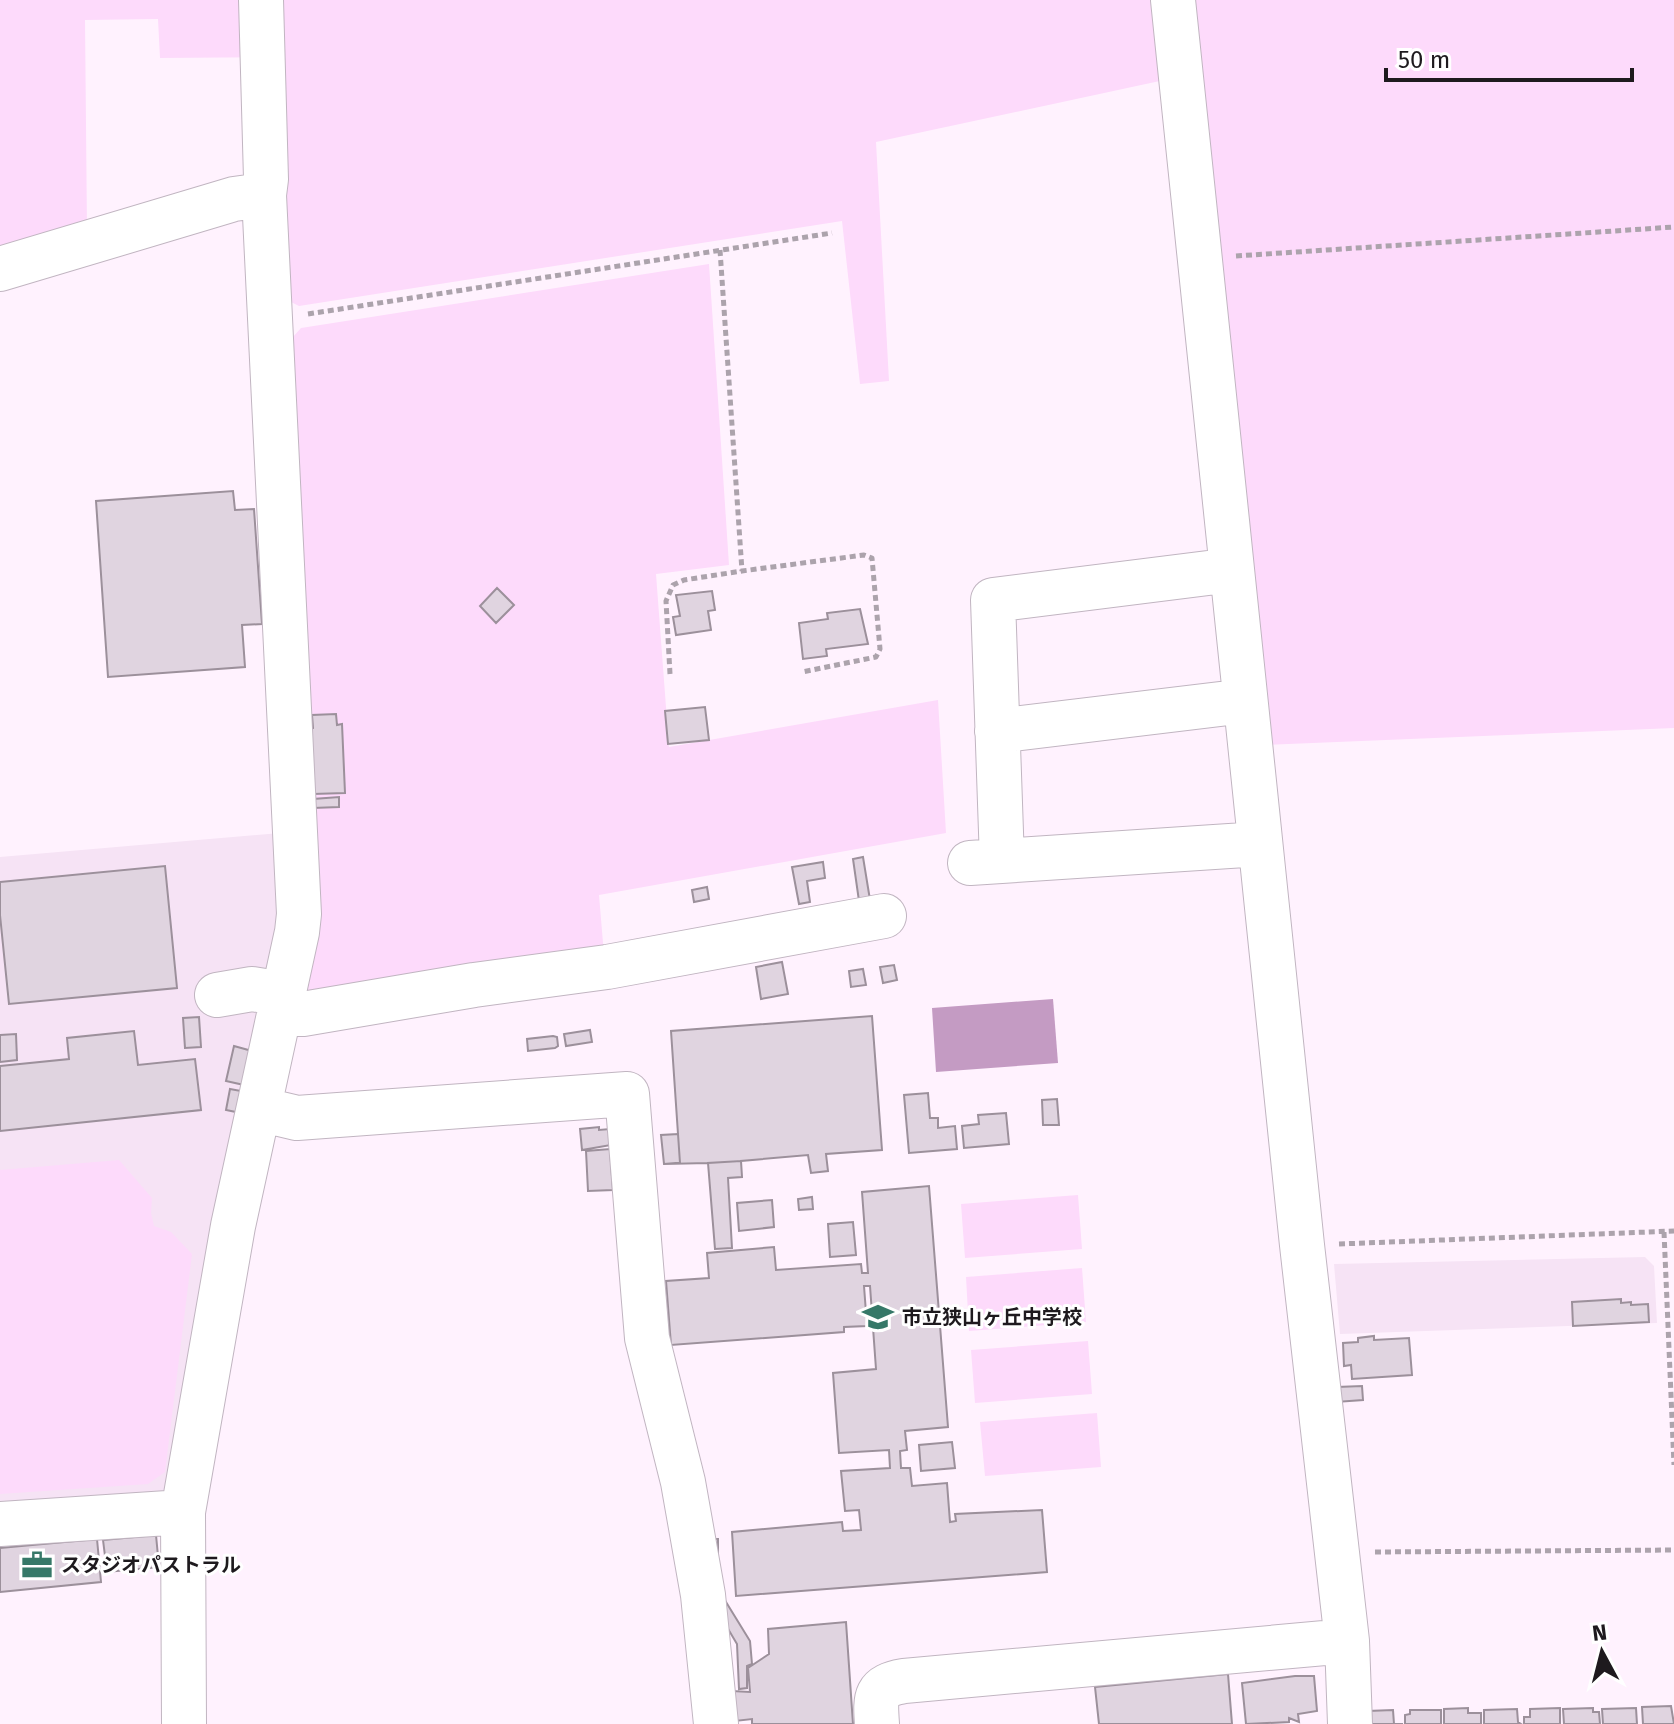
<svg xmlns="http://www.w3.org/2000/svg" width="1674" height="1724" font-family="'Fira Sans','Noto Sans JP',sans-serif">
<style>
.built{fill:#f6e3f5}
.green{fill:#fddafb}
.water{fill:#c49bc3}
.building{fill:#e0d4e0;stroke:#9c909b;stroke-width:2}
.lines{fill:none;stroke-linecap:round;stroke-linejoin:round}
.minor-casing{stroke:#c1b5c1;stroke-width:46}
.path{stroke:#aca3ac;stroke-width:5;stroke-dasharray:6 4;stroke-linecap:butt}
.minor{stroke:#fff;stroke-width:44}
.labels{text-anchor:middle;stroke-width:6;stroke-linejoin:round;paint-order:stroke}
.poi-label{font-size:20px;font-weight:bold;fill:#1e1a1e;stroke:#fff;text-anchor:start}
</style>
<rect width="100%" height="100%" fill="#fff2fe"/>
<path class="built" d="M 280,833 L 284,908 L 168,1487 L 152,1497 L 0,1507 L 0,857 Z
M 1645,1257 L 1654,1266 L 1657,1323 L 1340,1334 L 1334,1264 Z"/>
<path class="green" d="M 0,0 L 1160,0 L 1169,79 L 876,142 L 889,381 L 860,384 L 842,221 L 299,306 L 281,297 L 274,57 L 160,58 L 158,19 L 85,20 L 87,230 L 0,254 Z
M 1183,0 L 1674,0 L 1674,728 L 1266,745 Z
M 709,264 L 729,565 L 656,574 L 669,747 L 938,700 L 946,833 L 599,895 L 604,955 L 301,995 L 292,338 L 301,328 Z
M 119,1160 L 152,1198 L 151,1213 L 154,1226 L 171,1232 L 192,1254 L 165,1472 L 148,1484 L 0,1494 L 0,1170 Z
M 1078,1195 L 1082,1249 L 965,1258 L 961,1204 Z
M 1082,1268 L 1086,1322 L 969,1331 L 966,1277 Z
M 1088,1341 L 1092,1394 L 975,1403 L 971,1350 Z
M 1097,1413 L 1101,1467 L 985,1476 L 980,1422 Z"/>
<path class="water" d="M 1053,999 L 1058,1063 L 936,1072 L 932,1008 Z"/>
<path class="building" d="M 233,491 L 235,510 L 254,509 L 262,624 L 242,625 L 245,667 L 108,677 L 96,501 Z
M 497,588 L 514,605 L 496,623 L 480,606 Z
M 712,591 L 715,610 L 708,611 L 711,630 L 676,635 L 673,617 L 680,616 L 676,595 Z
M 860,609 L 868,644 L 826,649 L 827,656 L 803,659 L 799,623 L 828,619 L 827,613 Z
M 705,707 L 709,740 L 668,744 L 665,711 Z
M 336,714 L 337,725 L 342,724 L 345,793 L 313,794 L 309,729 L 313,728 L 312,715 Z
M 339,797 L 339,807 L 313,808 L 313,799 Z
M 863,857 L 871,906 L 860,908 L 853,859 Z
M 823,862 L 825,878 L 807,881 L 810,902 L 799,904 L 792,867 Z
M 165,866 L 177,988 L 9,1004 L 0,915 L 0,882 Z
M 707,887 L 709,899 L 694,902 L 692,890 Z
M 782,962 L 788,994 L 761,999 L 756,967 Z
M 894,965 L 897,980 L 883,983 L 880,967 Z
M 863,969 L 866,985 L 851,987 L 849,971 Z
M 872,1016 L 882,1150 L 826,1154 L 828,1171 L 811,1173 L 808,1155 L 741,1161 L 742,1177 L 728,1178 L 732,1248 L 715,1249 L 708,1163 L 664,1164 L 661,1135 L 678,1134 L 671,1031 Z
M 199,1017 L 201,1047 L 185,1048 L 183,1018 Z
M 590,1030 L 592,1042 L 566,1046 L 564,1034 Z
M 134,1031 L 138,1065 L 195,1059 L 201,1110 L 0,1131 L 0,1066 L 69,1059 L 67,1038 Z
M 16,1034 L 17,1060 L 0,1062 L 0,1035 Z
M 553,1036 L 557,1037 L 558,1046 L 555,1048 L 528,1051 L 527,1039 Z
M 234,1046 L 252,1051 L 244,1085 L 226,1081 Z
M 230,1089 L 241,1091 L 236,1112 L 226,1110 Z
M 928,1093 L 930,1118 L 938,1118 L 938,1128 L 955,1126 L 957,1149 L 909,1153 L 904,1095 Z
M 1057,1099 L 1059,1125 L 1043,1125 L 1042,1100 Z
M 1006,1113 L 1009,1144 L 964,1148 L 962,1126 L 979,1124 L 978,1115 Z
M 599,1127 L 599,1130 L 610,1129 L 611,1145 L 582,1150 L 580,1129 Z
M 678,1134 L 680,1163 L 664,1164 L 661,1135 Z
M 610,1149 L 613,1190 L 588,1191 L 586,1151 Z
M 741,1161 L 742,1177 L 728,1178 L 732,1248 L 715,1249 L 708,1163 Z
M 929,1186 L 948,1427 L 905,1431 L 907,1450 L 900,1451 L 901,1468 L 910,1468 L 912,1486 L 947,1483 L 950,1522 L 956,1521 L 955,1514 L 1042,1510 L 1047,1572 L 736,1596 L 732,1532 L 842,1522 L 843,1531 L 861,1530 L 859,1510 L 845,1511 L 841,1471 L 890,1468 L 889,1450 L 839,1453 L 833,1373 L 876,1369 L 870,1286 L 864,1286 L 867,1326 L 844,1327 L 844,1332 L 671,1345 L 666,1281 L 709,1278 L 707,1253 L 774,1247 L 776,1270 L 861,1264 L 862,1273 L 868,1273 L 862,1192 Z
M 812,1197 L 813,1209 L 799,1210 L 798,1199 Z
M 772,1200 L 774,1227 L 739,1231 L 737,1203 Z
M 853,1222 L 856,1255 L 830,1257 L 828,1224 Z
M 1621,1299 L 1621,1303 L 1631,1302 L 1631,1305 L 1648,1304 L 1649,1322 L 1573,1326 L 1572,1302 Z
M 1374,1336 L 1374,1340 L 1409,1338 L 1412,1375 L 1352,1379 L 1351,1365 L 1344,1366 L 1343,1343 L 1358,1342 L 1358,1338 Z
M 1362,1386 L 1363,1400 L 1336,1402 L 1337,1387 Z
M 952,1442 L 955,1468 L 921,1471 L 919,1445 Z
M 156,1535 L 159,1567 L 107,1572 L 103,1540 Z
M 97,1539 L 101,1582 L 0,1592 L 0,1548 Z
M 703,1539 L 718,1539 L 718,1589 L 750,1641 L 752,1664 L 747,1666 L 747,1688 L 739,1689 L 737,1644 L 708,1595 Z
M 846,1622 L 853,1724 L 752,1724 L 752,1719 L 735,1721 L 732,1691 L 750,1692 L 748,1668 L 769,1654 L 768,1629 Z
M 1228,1674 L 1232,1724 L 1099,1724 L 1095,1687 Z
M 1295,1676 L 1314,1676 L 1317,1711 L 1298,1714 L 1299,1722 L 1289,1718 L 1289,1722 L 1246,1724 L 1242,1683 Z
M 1671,1706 L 1674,1724 L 1643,1724 L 1642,1707 Z
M 1468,1708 L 1468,1713 L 1481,1713 L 1481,1724 L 1444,1724 L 1444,1709 Z
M 1560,1708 L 1560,1724 L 1524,1724 L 1524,1717 L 1530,1717 L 1530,1709 Z
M 1593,1708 L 1593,1712 L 1599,1712 L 1600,1724 L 1564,1724 L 1563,1709 Z
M 1636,1708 L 1637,1724 L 1603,1724 L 1602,1709 Z
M 1517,1709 L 1518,1722 L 1521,1724 L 1484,1724 L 1484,1710 Z
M 1393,1710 L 1394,1724 L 1403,1724 L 1368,1724 L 1368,1711 Z
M 1410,1710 L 1441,1710 L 1441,1724 L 1405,1724 L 1405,1715 L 1410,1714 Z"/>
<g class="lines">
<defs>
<path id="minor" d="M 1173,0 L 1302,1245 L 1347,1641 L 1350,1724
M 0,269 L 234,199 L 264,195
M 997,731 L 1245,701
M 1002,861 L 993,600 L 1232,570
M 970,863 L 1260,844
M 217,995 L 252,989 L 283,994
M 280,1013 L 303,1014 L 474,985 L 607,967 L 884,916
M 259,1109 L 297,1118 L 627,1094 L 647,1338 L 683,1482 L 703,1595 L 716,1724
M 0,1524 L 183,1512
M 184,1724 L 183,1512 L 233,1226 L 297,932 L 299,914 L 264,195 L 266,179 L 261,0
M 877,1724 C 875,1696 875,1686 904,1681 L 1347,1641"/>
</defs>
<use href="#minor" class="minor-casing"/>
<path class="path" d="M 720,250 L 742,571
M 1236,256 L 1674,227
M 308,314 L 832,233
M 670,674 L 666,601 L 673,585 L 684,580 L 742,571 L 864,555 L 872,558 L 880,649 L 876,657 L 802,672
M 1664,1232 L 1674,1465
M 1339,1244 L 1674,1231
M 1375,1552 L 1674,1550"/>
<use href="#minor" class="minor"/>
</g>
<defs>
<symbol id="school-bare" viewBox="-9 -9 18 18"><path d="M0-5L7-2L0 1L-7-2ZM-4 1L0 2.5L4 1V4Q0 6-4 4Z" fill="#367868" stroke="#fff" stroke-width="2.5" paint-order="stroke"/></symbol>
<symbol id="office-bare" viewBox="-9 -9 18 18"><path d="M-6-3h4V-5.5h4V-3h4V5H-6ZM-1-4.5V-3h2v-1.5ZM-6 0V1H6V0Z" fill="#367868" stroke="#fff" stroke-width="2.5" paint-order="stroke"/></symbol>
</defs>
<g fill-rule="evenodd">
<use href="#school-bare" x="856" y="1295" width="44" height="44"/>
<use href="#office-bare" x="15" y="1543" width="44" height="44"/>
</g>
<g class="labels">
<g class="poi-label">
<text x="902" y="1324">市立狭山ヶ丘中学校</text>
<text x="61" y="1572">スタジオパストラル</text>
</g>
</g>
<g transform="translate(1602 1652) rotate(353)" stroke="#ffffff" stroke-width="6" paint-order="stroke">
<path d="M0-6L14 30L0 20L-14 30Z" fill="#1e1a1e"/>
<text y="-12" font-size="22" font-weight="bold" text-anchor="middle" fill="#1e1a1e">N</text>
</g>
<path d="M1386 68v12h246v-12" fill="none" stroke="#1e1a1e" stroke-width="4"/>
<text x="1398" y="68" font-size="24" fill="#1e1a1e" stroke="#ffffff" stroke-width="6" paint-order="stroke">50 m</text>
</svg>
